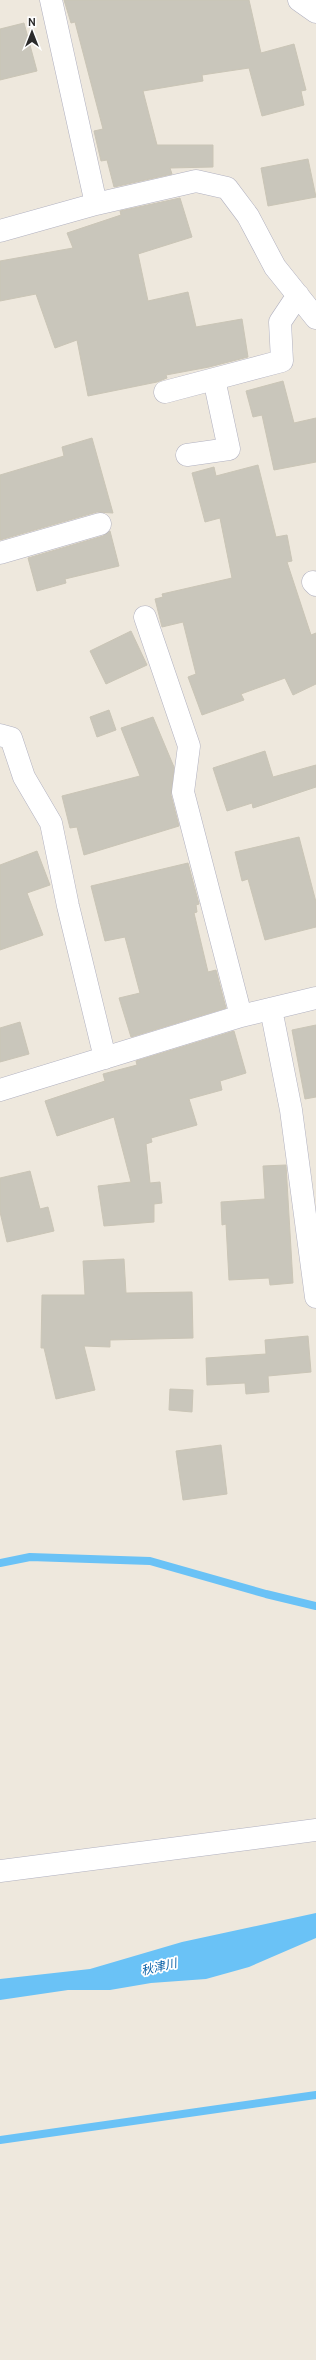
<svg xmlns="http://www.w3.org/2000/svg" width="316" height="2360" font-family="Cabin,'Noto Sans JP',sans-serif">
<style>
.water{fill:#6ac2f6}
.lines{fill:none;stroke-linecap:round;stroke-linejoin:round}
.stream{stroke:#6ac2f6;stroke-width:8}
.building{fill:#c9c6bb;stroke:#cac5b6}
.street-casing{stroke:#b1b1c0;stroke-width:23}
.street{stroke:#fff;stroke-width:22}
.labels{text-anchor:middle;stroke-width:3.5;stroke-linejoin:round;paint-order:stroke}
.water-label{font-size:12px;font-style:italic;fill:#055ea6;stroke:#fff}
</style>
<rect width="100%" height="100%" fill="#eee8dd"/>
<path class="water" d="M 316,1913 L 316,1938 L 249,1967 L 206,1979 L 151,1983 L 110,1990 L 68,1990 L 0,2000 L 0,1979 L 90,1969 L 182,1942 Z"/>
<g class="lines">
<path class="stream" d="M 0,1563 L 30,1557 L 150,1561 L 266,1594 L 316,1606
M 0,2140 L 316,2095"/>
</g>
<path class="building" d="M 64,0 L 249,0 L 261,53 L 294,44 L 306,90 L 301,91 L 304,105 L 262,116 L 249,68 L 202,75 L 203,81 L 143,91 L 157,145 L 213,145 L 213,167 L 170,168 L 172,174 L 114,187 L 107,160 L 101,161 L 94,131 L 103,129 L 75,22 L 71,23 Z
M 24,23 L 37,71 L 0,80 L 0,29 Z
M 308,159 L 316,197 L 268,206 L 261,168 Z
M 180,198 L 192,237 L 138,254 L 148,301 L 188,292 L 196,327 L 242,319 L 248,357 L 209,367 L 166,375 L 167,378 L 157,382 L 88,396 L 77,340 L 55,348 L 36,294 L 0,301 L 0,261 L 73,248 L 67,233 L 121,215 L 120,211 Z
M 283,381 L 294,423 L 316,418 L 316,462 L 274,470 L 262,415 L 253,417 L 246,391 Z
M 92,438 L 113,513 L 97,512 L 0,540 L 0,475 L 64,456 L 62,447 Z
M 258,465 L 276,537 L 287,535 L 292,561 L 287,562 L 311,635 L 316,633 L 316,684 L 293,695 L 285,678 L 241,694 L 244,700 L 202,715 L 188,677 L 196,674 L 183,622 L 162,627 L 155,599 L 163,597 L 162,594 L 232,578 L 220,518 L 205,522 L 192,473 L 214,467 L 216,476 Z
M 110,531 L 119,566 L 65,579 L 66,583 L 37,591 L 28,558 L 103,536 Z
M 131,631 L 147,665 L 106,684 L 90,651 Z
M 109,710 L 116,730 L 97,737 L 90,717 Z
M 153,717 L 174,767 L 171,795 L 179,826 L 84,855 L 77,827 L 70,828 L 62,796 L 140,776 L 121,728 Z
M 265,751 L 273,777 L 316,765 L 316,787 L 253,808 L 252,803 L 227,811 L 213,768 Z
M 299,837 L 316,902 L 316,927 L 265,940 L 248,879 L 242,881 L 235,852 Z
M 37,851 L 50,885 L 27,893 L 43,935 L 0,950 L 0,865 Z
M 188,863 L 199,904 L 196,905 L 197,912 L 194,913 L 208,972 L 216,970 L 226,1008 L 131,1037 L 119,998 L 140,993 L 125,937 L 105,941 L 91,886 Z
M 20,1022 L 29,1054 L 0,1062 L 0,1028 Z
M 316,1025 L 316,1097 L 305,1099 L 292,1030 Z
M 234,1031 L 246,1073 L 220,1081 L 222,1090 L 189,1099 L 197,1125 L 151,1138 L 152,1142 L 146,1144 L 150,1183 L 160,1182 L 162,1203 L 154,1204 L 154,1222 L 104,1226 L 98,1186 L 131,1182 L 114,1117 L 57,1136 L 45,1101 L 105,1081 L 103,1074 L 137,1065 L 136,1061 Z
M 286,1165 L 293,1283 L 270,1285 L 269,1278 L 229,1280 L 226,1224 L 222,1225 L 221,1202 L 265,1199 L 263,1166 Z
M 30,1171 L 40,1209 L 48,1207 L 54,1231 L 7,1242 L 0,1212 L 0,1178 Z
M 124,1259 L 126,1293 L 192,1292 L 193,1338 L 110,1340 L 110,1347 L 84,1346 L 95,1390 L 56,1399 L 44,1348 L 41,1348 L 42,1295 L 85,1295 L 83,1261 Z
M 308,1336 L 311,1372 L 268,1376 L 269,1392 L 246,1394 L 245,1383 L 207,1385 L 206,1358 L 266,1354 L 265,1340 Z
M 170,1389 L 193,1390 L 192,1412 L 169,1410 Z
M 221,1445 L 227,1494 L 183,1500 L 176,1451 Z"/>
<g class="lines">
<defs>
<path id="street" d="M 51,0 L 96,204
M 299,0 L 316,12
M 0,231 L 96,204 L 196,181 L 227,188 L 248,216 L 275,267 L 316,318
M 165,392 L 282,361 L 280,322 L 298,295
M 187,455 L 229,449 L 214,379
M 0,553 L 100,524
M 313,582 L 316,585
M 145,617 L 189,746 L 183,792 L 241,1016
M 0,735 L 11,738 L 24,777 L 51,823 L 68,906 L 105,1058
M 271,1009 L 291,1110 L 316,1297
M 0,1090 L 241,1016 L 316,998
M 0,1871 L 316,1830"/>
</defs>
<use href="#street" class="street-casing"/>
<use href="#street" class="street"/>
</g>
<g class="labels">
<g class="water-label">
<text transform="translate(159 1967) rotate(-13)" y="4">秋津川</text>
</g>
</g>
<g transform="translate(32 32)" stroke="#ffffff" stroke-width="3" paint-order="stroke">
<path d="M0-3L7 15L0 10L-7 15Z" fill="#2b2b2b"/>
<text y="-6" font-size="11" font-weight="bold" text-anchor="middle" fill="#2b2b2b">N</text>
</g>
</svg>
